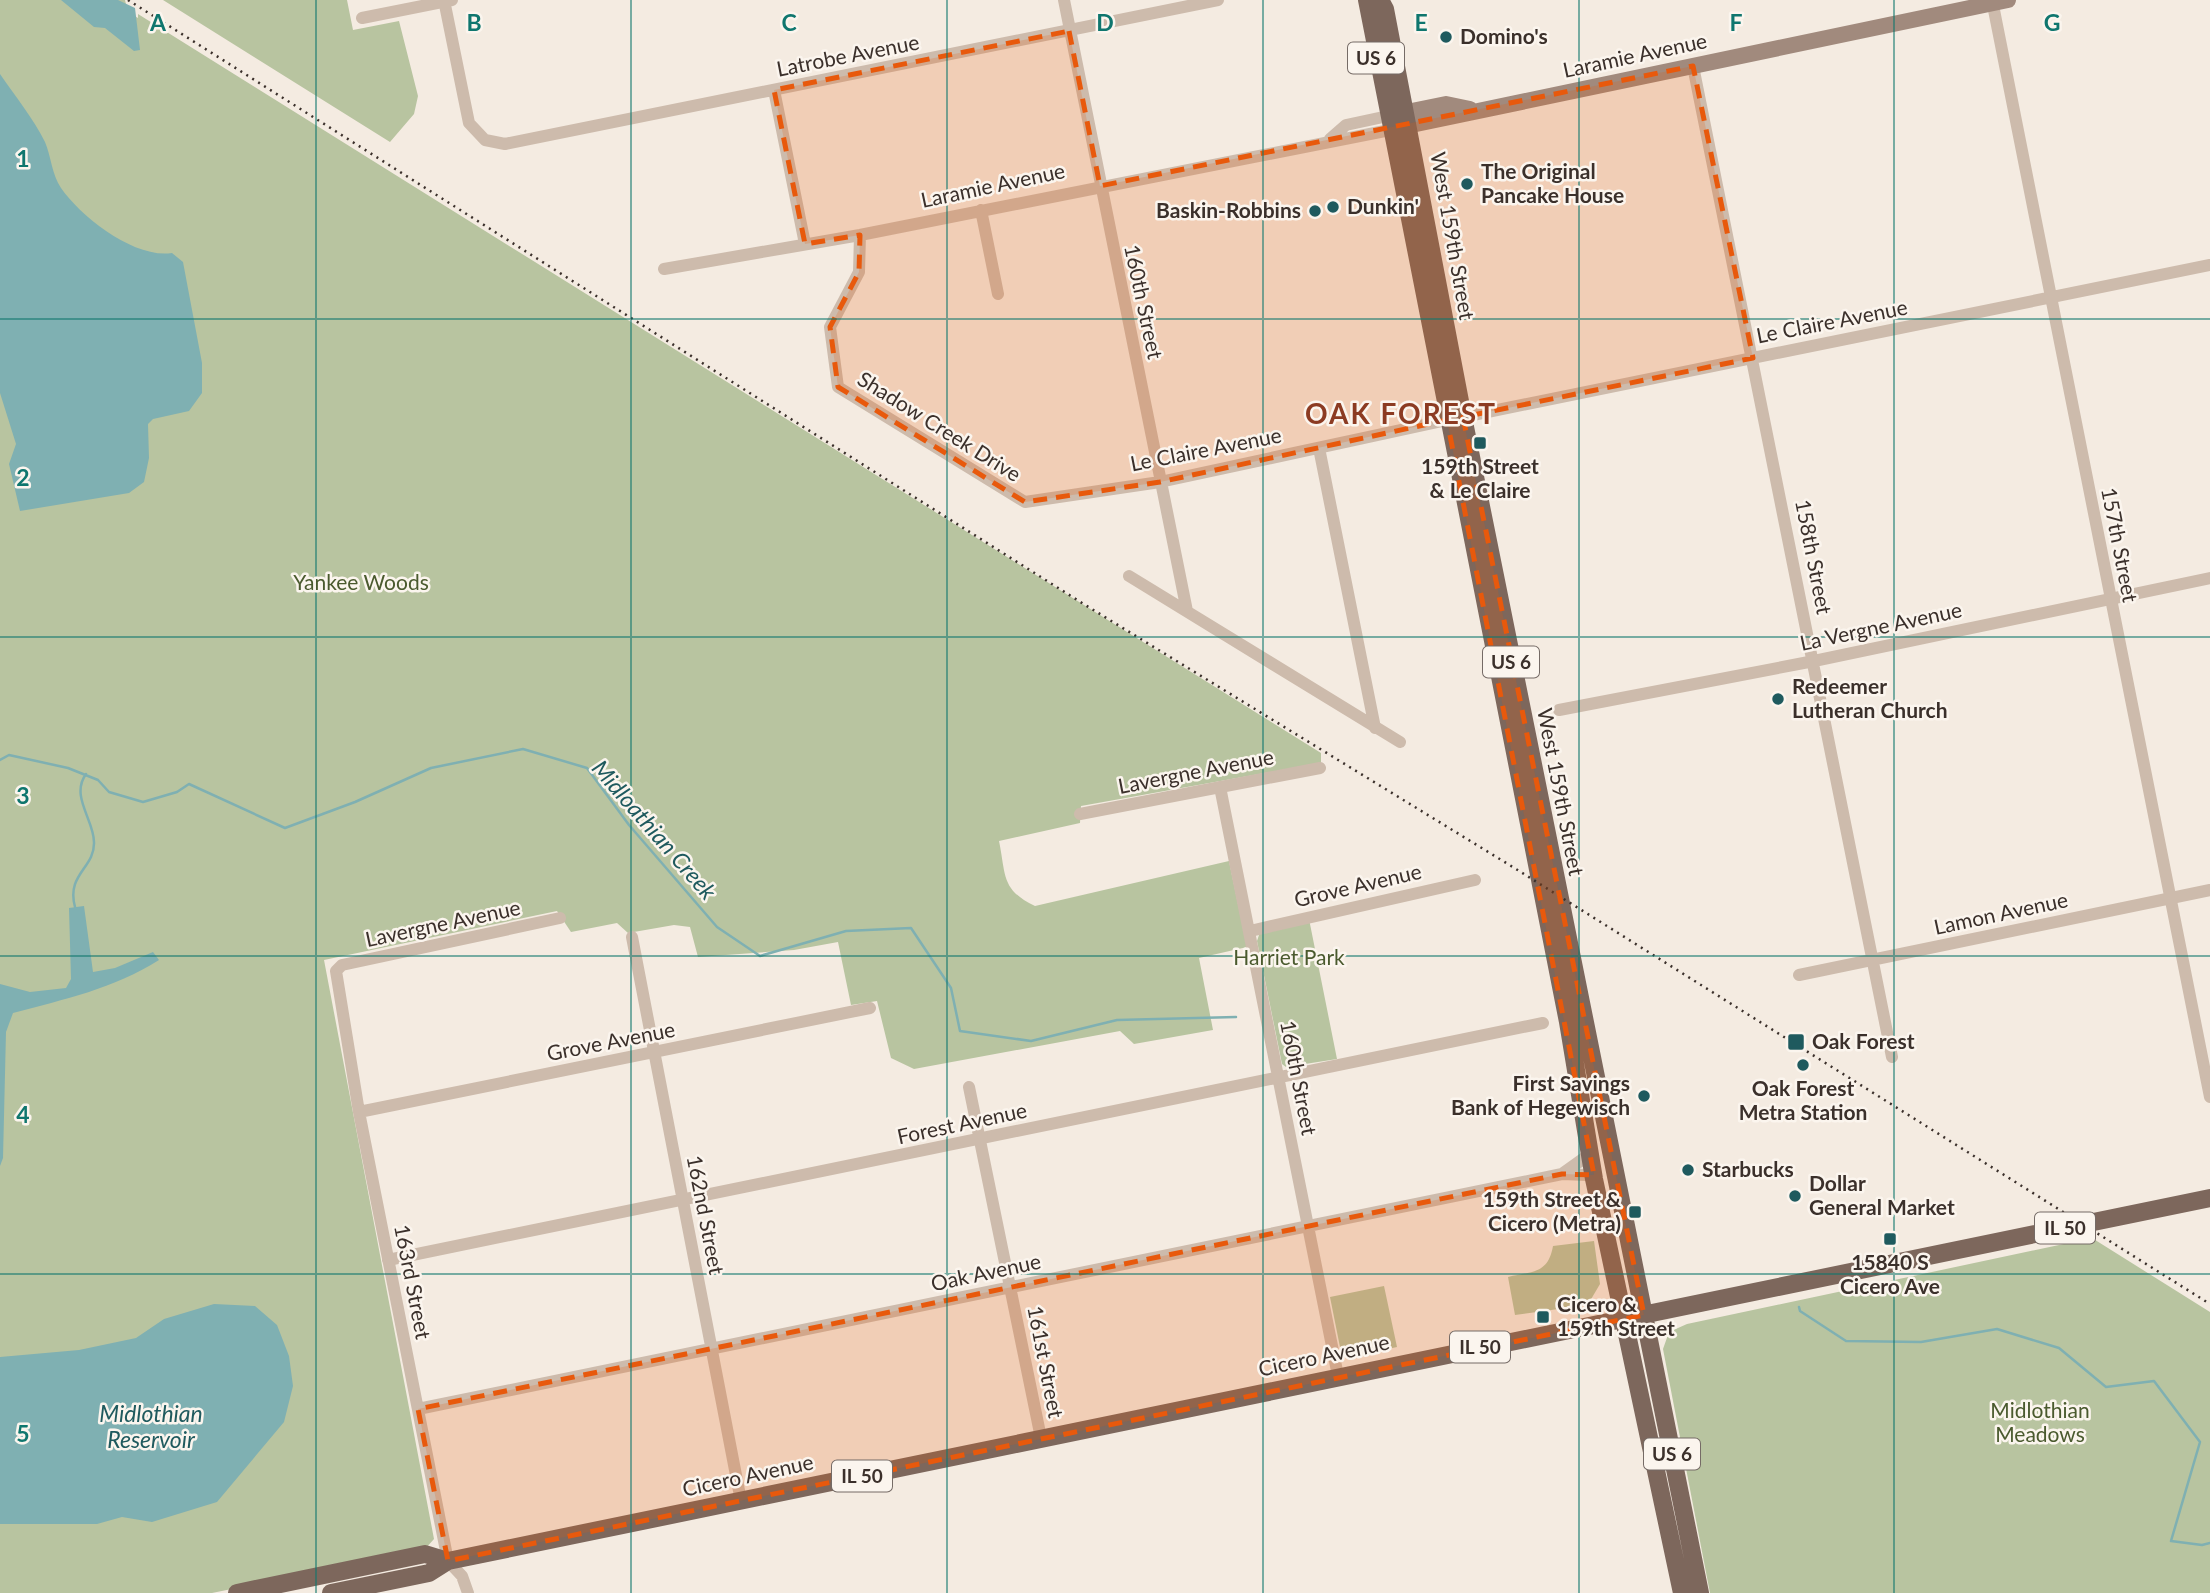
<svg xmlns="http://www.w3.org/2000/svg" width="2210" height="1593" font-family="Lato,sans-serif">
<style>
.green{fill:#b8c4a0}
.water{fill:#7fb0b2}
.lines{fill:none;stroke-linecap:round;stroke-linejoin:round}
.stream{stroke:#7fb0b2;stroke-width:2.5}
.street{stroke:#cdbbac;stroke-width:12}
.secondary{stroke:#a18a7d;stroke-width:16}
.primary{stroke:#7d675c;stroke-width:18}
.rail{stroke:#3b302b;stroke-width:2.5;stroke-dasharray:2 5;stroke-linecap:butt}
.marked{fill:#e8590c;fill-opacity:0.2;stroke:#e8590c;stroke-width:5;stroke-dasharray:14 9;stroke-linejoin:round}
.grid{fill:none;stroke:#0f766e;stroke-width:2;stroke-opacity:0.55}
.poi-dot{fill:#1f5a5e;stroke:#fbf5ee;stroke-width:2.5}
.labels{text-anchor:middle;stroke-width:5;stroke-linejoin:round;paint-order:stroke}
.shield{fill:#fbf5ee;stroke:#756b66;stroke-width:2}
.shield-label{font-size:19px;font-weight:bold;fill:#3b302b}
.poi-label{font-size:21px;font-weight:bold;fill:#3b302b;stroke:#fbf5ee;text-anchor:start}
.street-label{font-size:21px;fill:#3b302b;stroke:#fbf5ee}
.park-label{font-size:21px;fill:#4a5a2e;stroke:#fbf5ee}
.water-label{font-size:23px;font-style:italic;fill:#1f5a5e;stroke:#fbf5ee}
.district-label{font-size:28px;font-weight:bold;letter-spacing:2px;fill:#8c3b22;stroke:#fbf5ee}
.grid-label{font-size:23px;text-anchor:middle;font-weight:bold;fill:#0f766e;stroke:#fbf5ee;stroke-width:5;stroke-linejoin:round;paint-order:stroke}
</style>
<rect width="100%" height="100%" fill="#f4ebe1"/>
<path class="green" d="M 0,0 L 125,0 L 128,12 L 138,18 L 138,14 L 1321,753 L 1321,763 L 1081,806 L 1080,823 L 999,841 C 1006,875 1001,890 1035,906 L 1229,861 L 1247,947 L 1199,958 L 1213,1030 L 1134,1044 L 1120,1031 L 914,1069 L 891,1058 L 877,1001 L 851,1005 L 838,942 L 794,950 L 698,957 L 690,927 L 674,925 L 628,933 L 617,923 L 571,932 L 557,911 L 324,960 L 434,1539 L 425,1549 L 212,1593 L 0,1593 Z
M 163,0 L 347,0 L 353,30 L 399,21 L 418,96 L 414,114 L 390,142 Z
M 1309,919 L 1337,1059 L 1286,1067 L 1282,1064 L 1257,941 L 1260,932 Z
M 2092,1238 L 2210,1312 L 2210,1593 L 1710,1593 L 1663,1349 L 1669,1332 L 1687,1324 Z
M 1594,1241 L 1600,1284 L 1590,1301 L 1573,1307 L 1515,1315 L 1508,1277 C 1533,1271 1548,1274 1553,1246 Z
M 1384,1286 L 1397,1347 L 1351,1357 L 1341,1352 L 1330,1297 Z"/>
<path class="water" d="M 61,0 L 118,0 L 135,8 L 140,50 L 134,51 L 105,28 L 94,27 Z
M 0,74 C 15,96 33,118 45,142 C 51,156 52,175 61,188 C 81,217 135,259 172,253 L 183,262 L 202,363 L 202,393 L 189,411 L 153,419 L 148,424 L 149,458 L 144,482 L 129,493 L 20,511 L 9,464 L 16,444 L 0,393 Z
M 84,906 L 93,972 L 115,968 L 153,952 L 159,960 C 113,989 65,999 13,1013 L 6,1032 L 3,1158 L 0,1166 L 0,984 L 30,992 L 66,988 L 71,979 L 69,908 Z
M 214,1304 L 255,1306 L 277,1325 L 289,1356 L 293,1386 L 284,1422 L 217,1502 L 152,1522 L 122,1517 L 97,1524 L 0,1524 L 0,1357 L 79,1350 L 136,1338 L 164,1319 Z"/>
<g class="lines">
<path class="stream" d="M 0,760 L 9,755 L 68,768 L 98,780 L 109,792 L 143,802 L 177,792 L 189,784 L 285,828 L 355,802 L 431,768 L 523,749 L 587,768 L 629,825 L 717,927 L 760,956 L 846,931 L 911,928 L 951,988 L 960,1031 L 1031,1041 L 1117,1020 L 1236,1017
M 75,907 C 66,874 95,868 94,842 C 94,820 70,796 86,774
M 1799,1307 L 1800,1311 L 1846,1341 L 1921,1342 L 1997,1329 L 2059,1348 L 2106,1387 L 2154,1381 L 2200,1442 L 2171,1541 L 2202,1545 L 2210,1543"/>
<path class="street" d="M 444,0 L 469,123 L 485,140 L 505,144 L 1218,0
M 1064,0 L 1187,611
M 1992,0 L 2210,1097
M 362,18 L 452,0
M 1693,66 L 1892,1057
M 774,90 L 805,244
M 1330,139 L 1346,125 L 1388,116
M 981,210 L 998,294
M 860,235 L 859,272 L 830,327 L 838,387 L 1025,502 L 1160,482 L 1447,420
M 664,269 L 860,235 L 1390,130
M 1463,417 L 2210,265
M 1319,448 L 1375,728
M 1129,576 L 1400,742
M 1559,710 L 1814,661 L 2210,578
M 1220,787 L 1338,1376
M 1080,814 L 1320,768
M 1250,931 L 1475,880
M 632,937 L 741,1501
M 1799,975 L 2210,890
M 969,1087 L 1041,1438
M 359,1112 L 870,1008
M 1562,1174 L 1590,1154
M 388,1260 L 1543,1023
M 418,1409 L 1562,1174 L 1587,1175 L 1594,1179
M 468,1593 L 462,1576 L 448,1561 L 359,1112 L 336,971 L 342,965 L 560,918"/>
<path class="secondary" d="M 1392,115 L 1446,104 L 1470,109
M 1397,128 L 2008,0"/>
<path class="primary" d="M 1367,0 L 1568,1022 L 1594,1179 L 1682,1593
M 1380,0 L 1385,9 L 1463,417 L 1700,1593
M 237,1593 L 425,1554 L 448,1561
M 331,1593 L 429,1573 L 448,1561 L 2210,1198"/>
<path class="rail" d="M 128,0 L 1082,603 L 1516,869 L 2210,1304"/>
</g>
<path class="marked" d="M 1069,31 L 1100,186 L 1693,66 L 1753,358 L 1463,417 L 1644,1315 L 448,1561 L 418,1409 L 1562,1174 L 1594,1175 L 1447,420 L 1160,482 L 1025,502 L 838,387 L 830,327 L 859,272 L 860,235 L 805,244 L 774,90 Z"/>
<path class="grid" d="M 316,0 L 316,1593M 631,0 L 631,1593M 947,0 L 947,1593M 1263,0 L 1263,1593M 1579,0 L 1579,1593M 1894,0 L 1894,1593M 0,319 L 2210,319M 0,637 L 2210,637M 0,956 L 2210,956M 0,1274 L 2210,1274"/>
<g class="poi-dot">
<circle cx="1446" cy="37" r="7"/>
<circle cx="1467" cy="184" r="7"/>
<circle cx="1333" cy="207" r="7"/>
<circle cx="1315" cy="211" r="7"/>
<rect x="1473" y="436" width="14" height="14" rx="3.5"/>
<circle cx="1778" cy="699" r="7"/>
<rect x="1787" y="1033" width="18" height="18" rx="3.5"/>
<circle cx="1803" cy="1065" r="7"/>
<circle cx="1644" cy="1096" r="7"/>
<circle cx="1688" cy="1170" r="7"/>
<circle cx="1795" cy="1196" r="7"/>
<rect x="1628" y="1205" width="14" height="14" rx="3.5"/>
<rect x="1883" y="1232" width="14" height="14" rx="3.5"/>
<rect x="1536" y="1310" width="14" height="14" rx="3.5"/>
</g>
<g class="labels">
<g class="shield">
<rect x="1348" y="42.5" width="56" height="31" rx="5"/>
<rect x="1483" y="646.5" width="56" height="31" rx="5"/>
<rect x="2035" y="1212.5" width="60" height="31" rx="5"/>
<rect x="1450" y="1331.5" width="60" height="31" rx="5"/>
<rect x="1644" y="1438.5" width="56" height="31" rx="5"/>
<rect x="832" y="1460.5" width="60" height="31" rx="5"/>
</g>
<g class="shield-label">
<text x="1376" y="65">US 6</text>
<text x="1511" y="669">US 6</text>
<text x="2065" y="1235">IL 50</text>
<text x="1480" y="1354">IL 50</text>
<text x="1672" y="1461">US 6</text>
<text x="862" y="1483">IL 50</text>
</g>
<g class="poi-label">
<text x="1460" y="44">Domino's</text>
<text x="1481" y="179">The Original<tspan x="1481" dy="24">Pancake House</tspan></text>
<text x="1347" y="214">Dunkin'</text>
<text x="1301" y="218" text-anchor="end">Baskin-Robbins</text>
<text x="1480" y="474" text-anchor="middle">159th Street<tspan x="1480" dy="24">&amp; Le Claire</tspan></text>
<text x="1792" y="694">Redeemer<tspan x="1792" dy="24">Lutheran Church</tspan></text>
<text x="1812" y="1049">Oak Forest</text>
<text x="1630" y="1091" text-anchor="end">First Savings<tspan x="1630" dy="24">Bank of Hegewisch</tspan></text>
<text x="1803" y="1096" text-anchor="middle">Oak Forest<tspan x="1803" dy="24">Metra Station</tspan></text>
<text x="1702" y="1177">Starbucks</text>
<text x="1809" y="1191">Dollar<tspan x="1809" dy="24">General Market</tspan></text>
<text x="1621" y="1207" text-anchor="end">159th Street &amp;<tspan x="1621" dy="24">Cicero (Metra)</tspan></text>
<text x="1890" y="1270" text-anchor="middle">15840 S<tspan x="1890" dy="24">Cicero Ave</tspan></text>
<text x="1557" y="1312">Cicero &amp;<tspan x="1557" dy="24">159th Street</tspan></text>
</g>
<g class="street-label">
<text transform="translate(848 56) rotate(-11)" y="7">Latrobe Avenue</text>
<text transform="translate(1635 56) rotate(-12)" y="7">Laramie Avenue</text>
<text transform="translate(993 186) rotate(-12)" y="7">Laramie Avenue</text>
<text transform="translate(1452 236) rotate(80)" y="7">West 159th Street</text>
<text transform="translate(1143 302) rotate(78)" y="7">160th Street</text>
<text transform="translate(1832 322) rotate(-11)" y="7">Le Claire Avenue</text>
<text transform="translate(939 427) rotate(32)" y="7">Shadow Creek Drive</text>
<text transform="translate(1206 450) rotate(-11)" y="7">Le Claire Avenue</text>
<text transform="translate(2119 545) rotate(79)" y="7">157th Street</text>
<text transform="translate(1813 557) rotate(79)" y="7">158th Street</text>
<text transform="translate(1881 627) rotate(-12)" y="7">La Vergne Avenue</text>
<text transform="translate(1196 772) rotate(-11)" y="7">Lavergne Avenue</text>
<text transform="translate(1560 792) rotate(79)" y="7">West 159th Street</text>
<text transform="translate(1358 886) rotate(-13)" y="7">Grove Avenue</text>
<text transform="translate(2001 914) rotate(-12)" y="7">Lamon Avenue</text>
<text transform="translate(443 924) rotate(-12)" y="7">Lavergne Avenue</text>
<text transform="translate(611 1042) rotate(-11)" y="7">Grove Avenue</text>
<text transform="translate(1298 1078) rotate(79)" y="7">160th Street</text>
<text transform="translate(962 1124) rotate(-12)" y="7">Forest Avenue</text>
<text transform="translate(705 1215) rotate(79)" y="7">162nd Street</text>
<text transform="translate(986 1273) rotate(-12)" y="7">Oak Avenue</text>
<text transform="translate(412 1282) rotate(79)" y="7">163rd Street</text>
<text transform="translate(1324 1356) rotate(-12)" y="7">Cicero Avenue</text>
<text transform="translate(1045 1362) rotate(79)" y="7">161st Street</text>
<text transform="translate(748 1476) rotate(-12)" y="7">Cicero Avenue</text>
</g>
<g class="park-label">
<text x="361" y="590">Yankee Woods</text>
<text x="1289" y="965">Harriet Park</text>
<text x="2040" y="1418">Midlothian<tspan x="2040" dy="24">Meadows</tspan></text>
</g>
<g class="water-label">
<text transform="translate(654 830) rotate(49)" y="8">Midloathian Creek</text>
<text x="151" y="1422">Midlothian<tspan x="151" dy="26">Reservoir</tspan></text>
</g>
<g class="district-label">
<text x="1401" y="424">OAK FOREST</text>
</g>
</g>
<g class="grid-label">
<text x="158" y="31">A</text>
<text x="474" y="31">B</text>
<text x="789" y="31">C</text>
<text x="1105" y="31">D</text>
<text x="1421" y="31">E</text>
<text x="1736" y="31">F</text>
<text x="2052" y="31">G</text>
<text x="23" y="167">1</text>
<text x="23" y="486">2</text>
<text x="23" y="804">3</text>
<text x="23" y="1123">4</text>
<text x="23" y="1442">5</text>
</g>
</svg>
